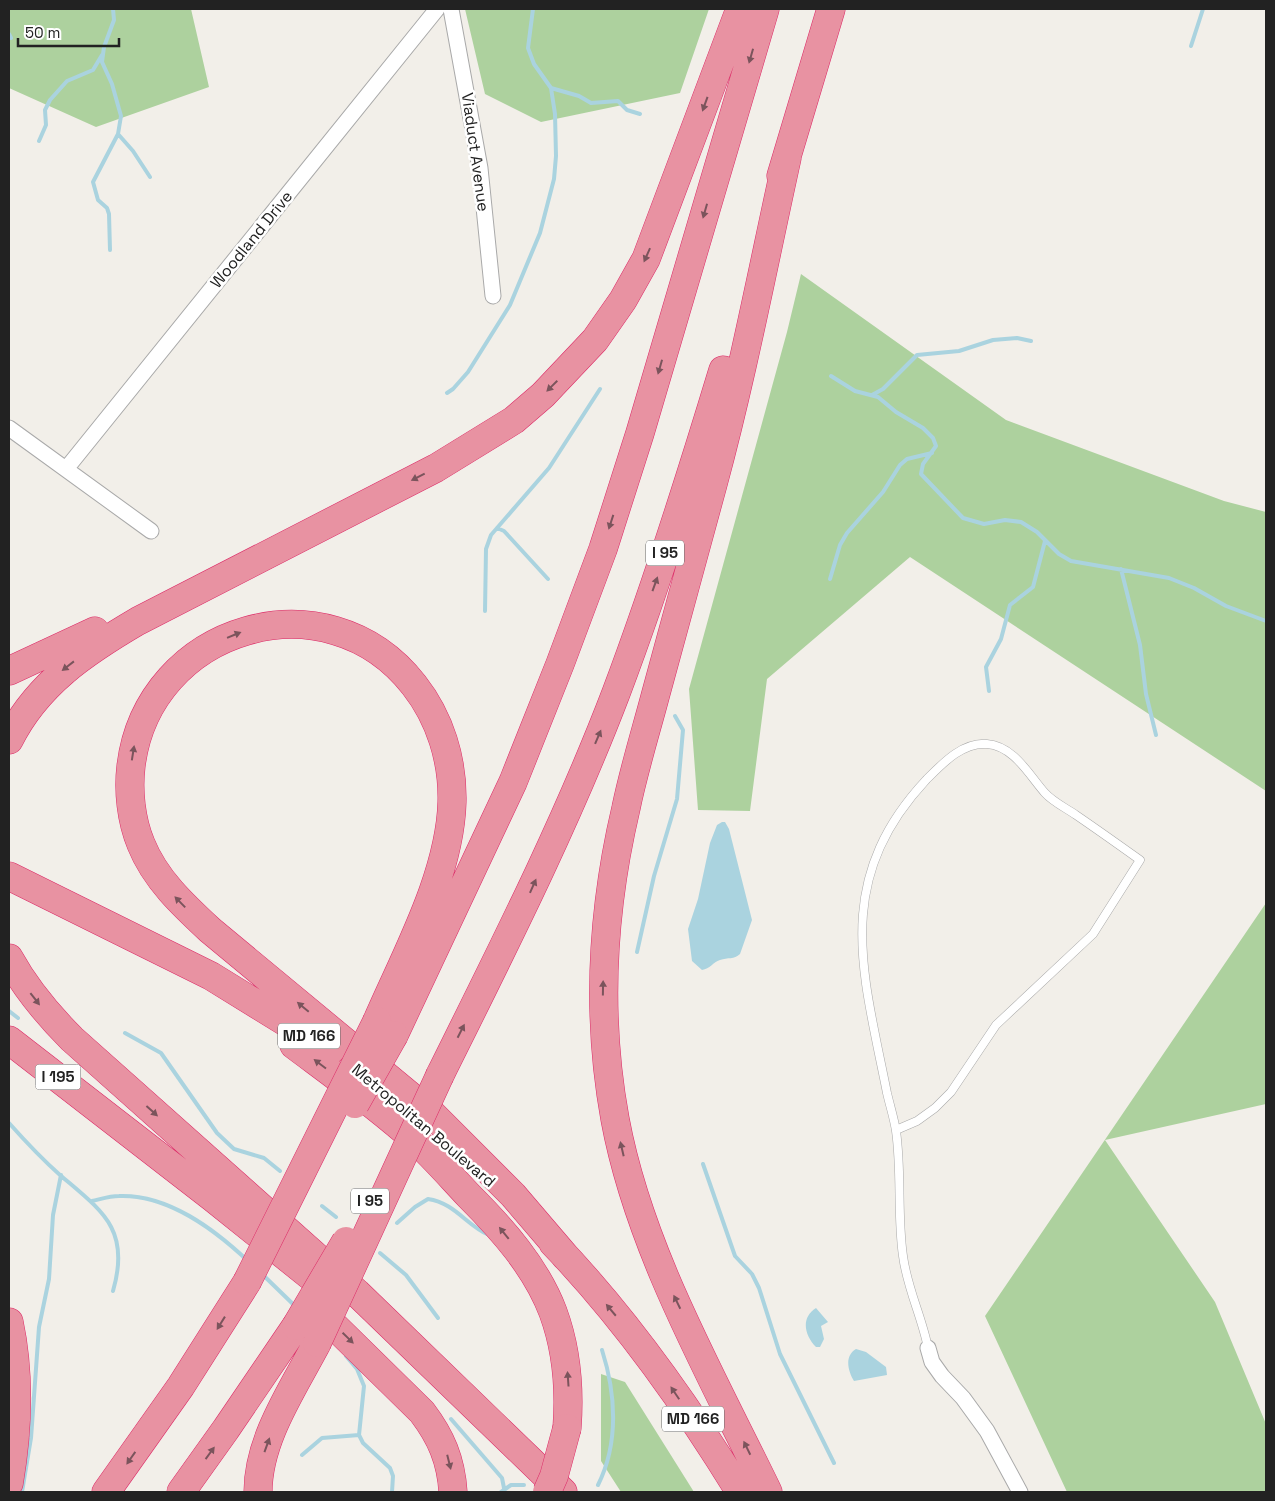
<svg xmlns="http://www.w3.org/2000/svg" width="1275" height="1501" font-family="'Space Grotesk',sans-serif">
<style>
.forest{fill:#add19e}
.water{fill:#aad3df}
.lines{fill:none;stroke-linecap:round;stroke-linejoin:round}
.stream{stroke:#aad3df;stroke-width:4}
.service-casing{stroke:#a9a9a9;stroke-width:9}
.minor-casing{stroke:#a9a9a9;stroke-width:17}
.motorway-casing{stroke:#dc2a67;stroke-width:29}
.service{stroke:#fff;stroke-width:8}
.minor{stroke:#fff;stroke-width:15}
.motorway{stroke:#e892a2;stroke-width:28}
.motorway-bridge-casing{stroke:#dc2a67;stroke-width:29;stroke-linecap:butt}
.motorway-bridge{stroke:#e892a2;stroke-width:28}
.oneway{fill:#7b545c}
.labels{text-anchor:middle;stroke-width:5;stroke-linejoin:round;paint-order:stroke}
.shield{fill:#fff;stroke:#646464;stroke-width:1}
.shield-label{font-size:15px;font-weight:bold;fill:#222}
.street-label{font-size:16px;fill:#222;stroke:#fff}
</style>
<rect width="100%" height="100%" fill="#f2efe9"/>
<path class="forest" d="M 9,9 L 191,9 L 209,87 L 96,127 L 9,88 Z
M 465,9 L 709,9 L 680,93 L 541,122 L 485,94 Z
M 801,274 L 1006,420 L 1224,501 L 1266,512 L 1266,791 L 910,557 L 767,679 L 750,811 L 698,810 L 689,689 L 787,332 Z
M 1266,903 L 1266,1104 L 1105,1140 L 1215,1302 L 1266,1424 L 1266,1492 L 1067,1492 L 985,1316 Z
M 601,1374 L 625,1382 L 694,1492 L 621,1492 L 601,1461 Z"/>
<path class="water" d="M 722,822 L 725,822 L 729,829 L 752,920 L 740,954 C 734,960 728,957 720,960 C 713,962 710,969 702,970 L 692,961 L 688,929 L 698,899 L 710,843 L 717,825 Z
M 816,1308 L 828,1322 L 821,1326 L 824,1339 L 820,1347 L 816,1347 C 805,1336 800,1318 816,1308 Z
M 856,1349 L 866,1352 L 886,1367 L 887,1375 L 854,1381 C 848,1371 844,1356 856,1349 Z"/>
<g class="lines">
<path class="stream" d="M 9,34 L 11,38
M 1191,46 L 1203,9
M 551,88 L 579,96 L 591,103 L 618,101 L 627,110 L 640,114
M 118,134 L 133,151 L 150,177
M 39,141 L 46,125 L 45,110 L 50,100 L 67,81 L 93,70 L 102,55
M 110,250 L 109,214 L 107,208 L 98,200 L 93,182 L 118,134 L 121,116 L 112,84 L 102,62 L 104,47 L 114,20 L 113,9
M 831,376 L 855,391 L 878,397 L 896,412 L 923,428 L 933,438 L 936,446 L 923,464 L 921,474 L 963,518 L 984,524 L 1005,520 L 1021,522 L 1037,532 L 1059,554 L 1071,561 L 1169,578 L 1194,588 L 1226,606 L 1266,621
M 447,393 L 453,389 L 468,372 L 510,305 L 540,233 L 554,179 L 556,156 L 555,114 L 551,88 L 534,64 L 528,48 L 533,9
M 872,395 L 883,389 L 917,355 L 959,351 L 993,340 L 1017,338 L 1031,341
M 497,528 L 504,531 L 548,579
M 1121,569 L 1140,645 L 1146,694 L 1156,735
M 830,579 L 840,545 L 847,533 L 883,492 L 900,465 L 907,459 L 932,453
M 485,611 L 486,549 L 491,535 L 549,468 L 600,389
M 989,691 L 986,667 L 1001,639 L 1010,605 L 1033,587 L 1045,541
M 637,952 L 654,876 L 677,799 L 683,730 L 675,716
M 9,1011 L 18,1018
M 125,1033 L 161,1053 L 217,1133 L 234,1149 L 264,1158 L 280,1171
M 9,1123 C 25,1141 42,1159 60,1175 C 102,1211 131,1229 113,1291
M 703,1164 L 735,1256 L 752,1274 L 759,1288 L 780,1354 L 834,1463
M 92,1201 C 101,1199 110,1196 119,1196 C 168,1194 214,1229 248,1261
M 322,1206 L 336,1217
M 397,1223 L 415,1207 L 428,1199 C 455,1203 467,1226 489,1235
M 380,1253 L 406,1275 L 438,1318
M 262,1274 L 296,1307
M 346,1356 L 357,1369 L 364,1386 L 359,1435 L 363,1443 L 390,1468 L 393,1476 L 392,1492
M 451,1419 L 502,1478 L 504,1488
M 302,1455 L 322,1438 L 359,1435
M 598,1485 C 619,1443 616,1394 602,1350
M 22,1492 L 31,1438 L 39,1327 L 49,1279 L 53,1215 L 61,1175
M 501,1492 L 511,1485 L 524,1485"/>
<defs>
<path id="service" d="M 896,1130 L 917,1121 L 935,1108 L 951,1092 L 996,1025 L 1093,934 L 1140,860 C 1119,845 1098,830 1076,815 C 1066,808 1053,802 1045,793 C 1029,775 1014,746 987,744 C 962,742 942,764 926,780 C 832,881 863,972 887,1093 C 890,1106 894,1118 896,1131 C 902,1173 897,1215 903,1256 C 907,1288 922,1317 928,1348"/>
<path id="minor" d="M 451,9 L 480,168 L 493,296
M 9,428 L 151,531
M 66,469 L 437,9
M 928,1348 L 932,1362 L 942,1376 L 963,1398 L 987,1431 L 1020,1492"/>
<path id="motorway" d="M 781,176 L 831,9
M 9,671 L 95,631
M 9,740 C 37,684 85,652 138,621 L 436,468 L 514,420 L 543,395 L 595,340 L 623,300 L 646,259 L 740,9
M 9,876 L 211,976 L 331,1050
M 9,958 C 26,989 47,1014 72,1039 L 357,1293 L 563,1492
M 377,1021 C 406,954 450,875 452,802 C 453,760 440,718 414,685 C 327,573 148,626 131,766 C 128,791 131,820 141,844 C 155,879 183,905 210,930 L 432,1114 L 513,1195 L 566,1257
M 394,1035 L 513,782 L 560,664 L 603,549 L 640,433 L 765,9
M 9,1040 L 213,1198 L 324,1287
M 294,1045 C 334,1075 376,1105 414,1139 C 433,1156 451,1177 469,1196 C 502,1229 536,1267 553,1312 C 567,1350 570,1388 567,1428
M 440,1075 C 502,950 566,824 616,693 C 656,587 690,479 723,370
M 553,1243 C 625,1318 686,1404 740,1492
M 312,1304 L 422,1412 C 441,1437 451,1460 453,1492
M 9,1322 C 20,1374 18,1430 9,1483
M 106,1492 L 181,1386 L 247,1282
M 181,1492 L 226,1429 L 296,1326
M 258,1492 C 258,1439 293,1389 317,1343
M 768,1492 C 711,1374 639,1249 615,1119 C 596,1015 602,910 626,808 C 634,769 646,731 656,693 C 675,623 694,554 713,484 C 742,377 763,267 787,158"/>
</defs>
<use href="#service" class="service-casing"/>
<use href="#minor" class="minor-casing"/>
<use href="#motorway" class="motorway-casing"/>
<use href="#service" class="service"/>
<use href="#minor" class="minor"/>
<use href="#motorway" class="motorway"/>
<defs>
<path id="motorway-bridge" d="M 355,1104 L 394,1035
M 247,1282 L 377,1021
M 296,1326 L 346,1241
M 317,1343 L 440,1075
M 547,1492 L 554,1476 L 567,1428"/>
</defs>
<use href="#motorway-bridge" class="motorway-bridge-casing"/>
<use href="#motorway-bridge" class="motorway-bridge"/>
</g>
<defs><path id="oneway-solid" d="M-6-.8H1V-3.2L6.5 0L1 3.2V.8H-6Z" transform="scale(1.25)"/></defs>
<g class="oneway">
<use href="#oneway-solid" transform="translate(751 56) rotate(106)"/>
<use href="#oneway-solid" transform="translate(705 104) rotate(110)"/>
<use href="#oneway-solid" transform="translate(705 211) rotate(106)"/>
<use href="#oneway-solid" transform="translate(647 255) rotate(114)"/>
<use href="#oneway-solid" transform="translate(660 367) rotate(106)"/>
<use href="#oneway-solid" transform="translate(552 386) rotate(135)"/>
<use href="#oneway-solid" transform="translate(418 477) rotate(153)"/>
<use href="#oneway-solid" transform="translate(611 522) rotate(108)"/>
<use href="#oneway-solid" transform="translate(655 584) rotate(-70)"/>
<use href="#oneway-solid" transform="translate(234 635) rotate(-22)"/>
<use href="#oneway-solid" transform="translate(68 666) rotate(142)"/>
<use href="#oneway-solid" transform="translate(598 737) rotate(-67)"/>
<use href="#oneway-solid" transform="translate(133 753) rotate(-81)"/>
<use href="#oneway-solid" transform="translate(533 886) rotate(-66)"/>
<use href="#oneway-solid" transform="translate(180 902) rotate(-134)"/>
<use href="#oneway-solid" transform="translate(603 988) rotate(-89)"/>
<use href="#oneway-solid" transform="translate(35 999) rotate(52)"/>
<use href="#oneway-solid" transform="translate(303 1007) rotate(-140)"/>
<use href="#oneway-solid" transform="translate(461 1031) rotate(-63)"/>
<use href="#oneway-solid" transform="translate(320 1064) rotate(-143)"/>
<use href="#oneway-solid" transform="translate(152 1111) rotate(42)"/>
<use href="#oneway-solid" transform="translate(622 1149) rotate(-103)"/>
<use href="#oneway-solid" transform="translate(504 1233) rotate(-129)"/>
<use href="#oneway-solid" transform="translate(677 1302) rotate(-116)"/>
<use href="#oneway-solid" transform="translate(611 1310) rotate(-130)"/>
<use href="#oneway-solid" transform="translate(221 1323) rotate(122)"/>
<use href="#oneway-solid" transform="translate(348 1338) rotate(44)"/>
<use href="#oneway-solid" transform="translate(568 1379) rotate(-94)"/>
<use href="#oneway-solid" transform="translate(675 1393) rotate(-124)"/>
<use href="#oneway-solid" transform="translate(267 1445) rotate(-70)"/>
<use href="#oneway-solid" transform="translate(747 1448) rotate(-116)"/>
<use href="#oneway-solid" transform="translate(210 1453) rotate(-54)"/>
<use href="#oneway-solid" transform="translate(131 1458) rotate(125)"/>
<use href="#oneway-solid" transform="translate(449 1462) rotate(76)"/>
</g>
<g class="labels">
<g class="shield">
<rect x="646" y="540.5" width="38" height="25" rx="4"/>
<rect x="278" y="1023.5" width="62" height="25" rx="4"/>
<rect x="35.5" y="1064.5" width="45" height="25" rx="4"/>
<rect x="351" y="1188.5" width="38" height="25" rx="4"/>
<rect x="662" y="1406.5" width="62" height="25" rx="4"/>
</g>
<g class="shield-label">
<text x="665" y="558">I 95</text>
<text x="309" y="1041">MD 166</text>
<text x="58" y="1082">I 195</text>
<text x="370" y="1206">I 95</text>
<text x="693" y="1424">MD 166</text>
</g>
<g class="street-label">
<text transform="translate(476 152) rotate(82)" y="6">Viaduct Avenue</text>
<text transform="translate(251 239) rotate(-51)" y="6">Woodland Drive</text>
<text transform="translate(424 1125) rotate(40)" y="6">Metropolitan Boulevard</text>
</g>
</g>
<rect width="1275" height="1501" fill="none" stroke="#222222" stroke-width="20"/>
<path d="M18 38v8h101v-8" fill="none" stroke="#222222" stroke-width="2.5"/>
<text x="25" y="38" font-size="15" fill="#222222" stroke="#ffffff" stroke-width="4" paint-order="stroke">50 m</text>
</svg>
